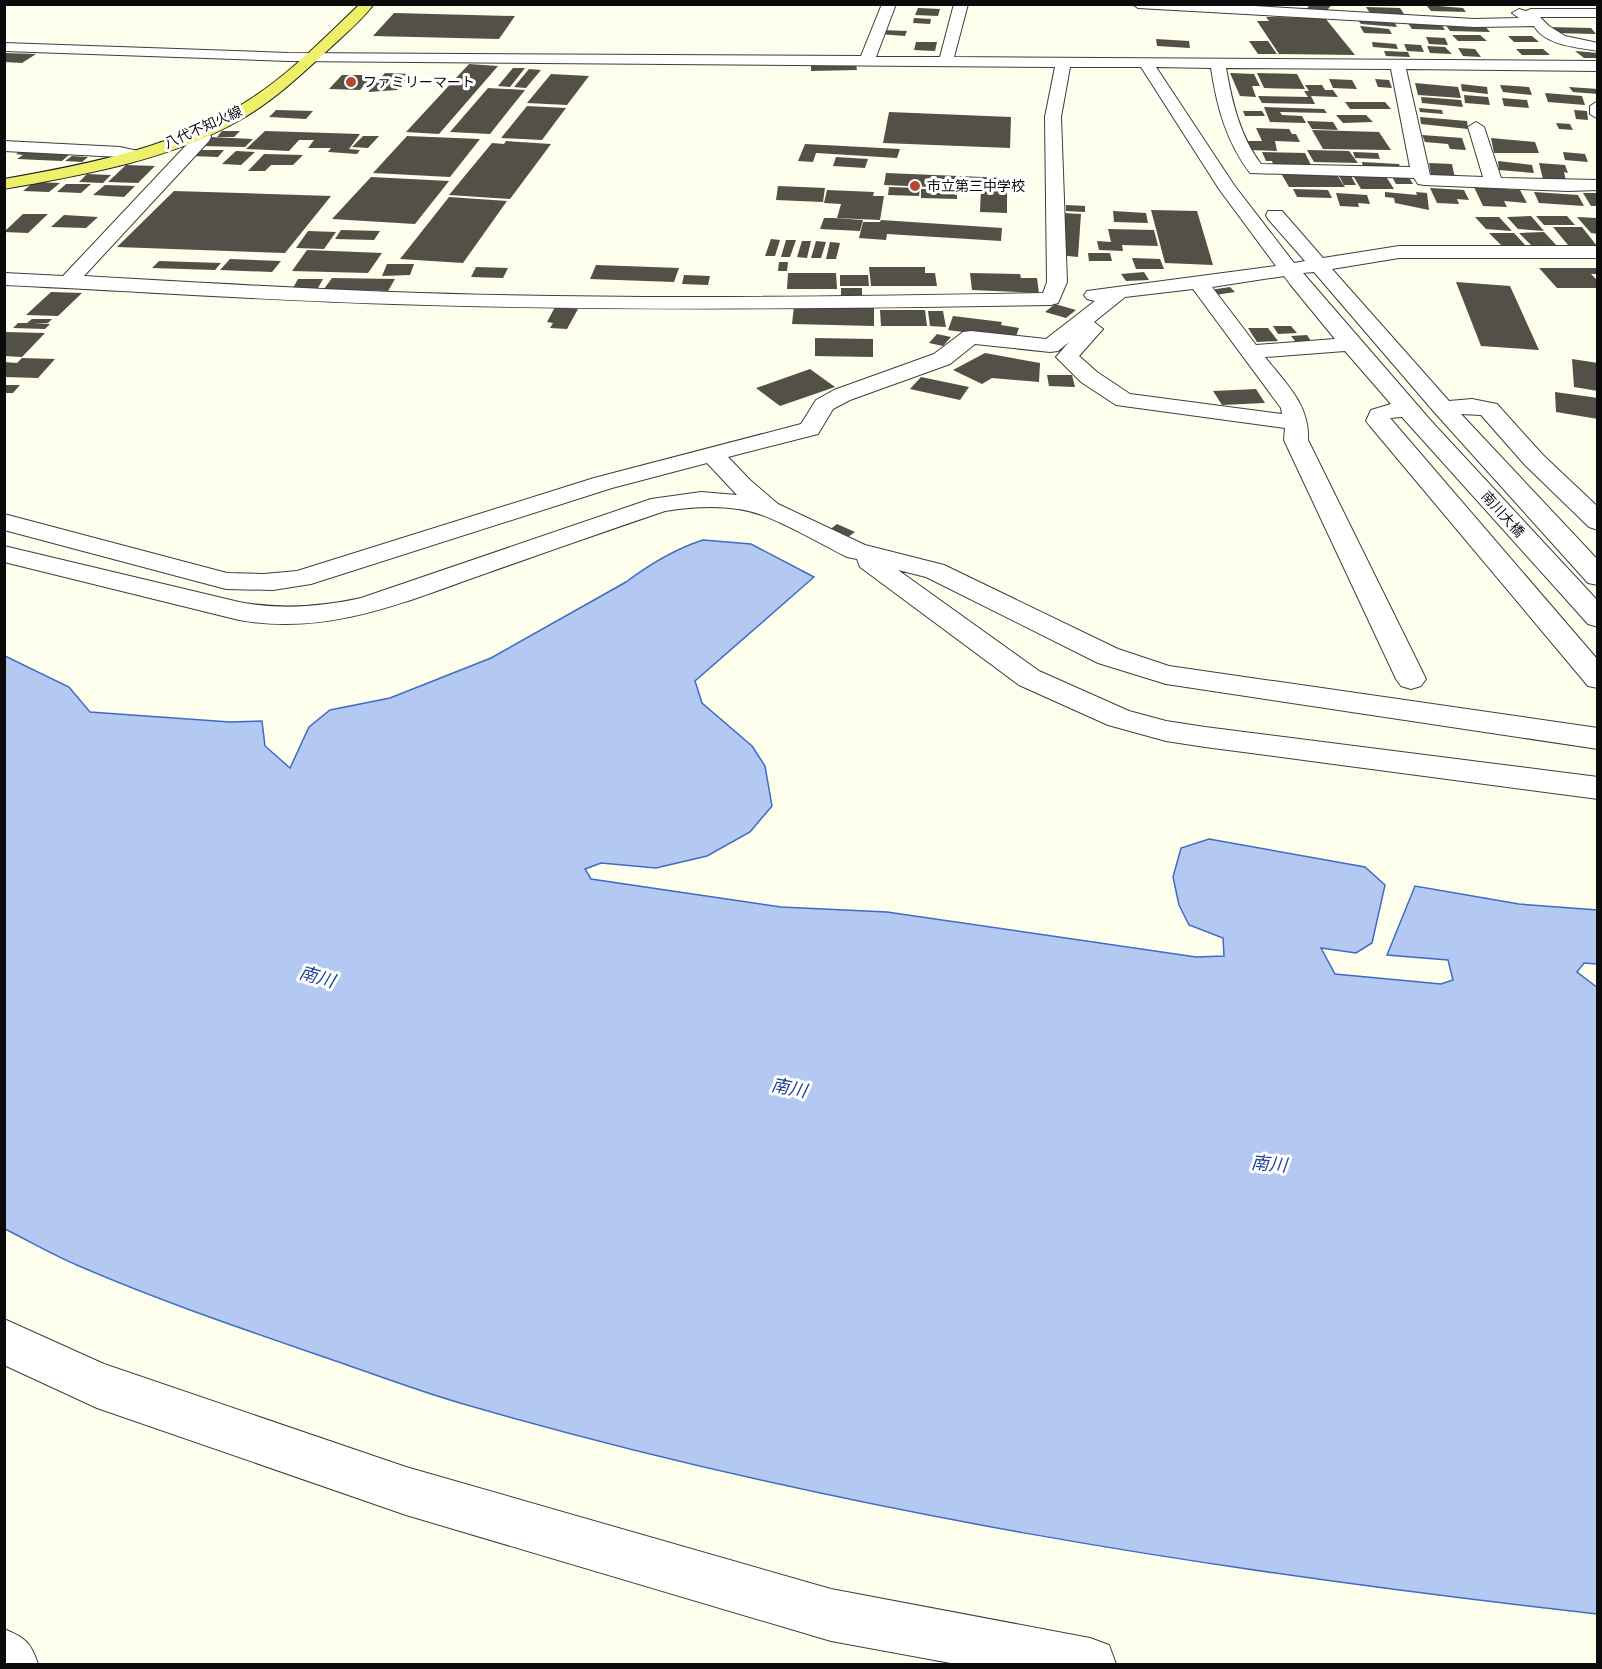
<svg xmlns="http://www.w3.org/2000/svg" width="1602" height="1669" font-family="'Times New Roman','Noto Sans JP',serif">
<style>
.water{fill:#b3c9f2;stroke:#3e6bc5;stroke-width:1.5}
.building{fill:#535048}
.lines{fill:none;stroke-linecap:round;stroke-linejoin:round}
.minor-casing{stroke:#3e3e3e;stroke-width:2}
.major-casing{stroke:#1c1c1c;stroke-width:2}
.minor{fill:#fff;fill-rule:evenodd}
.major{fill:#edf068;fill-rule:evenodd}
.poi-dot{fill:#b3492c;stroke:#fff;stroke-width:2}
.labels{text-anchor:middle;stroke-width:6;stroke-linejoin:round;paint-order:stroke}
.far-poi-label{font-size:14px;fill:#0b0b0b;stroke:#fff;text-anchor:start}
.far-street-label{font-size:14px;fill:#0b0b0b;stroke:#fff}
.water-label{font-size:18px;font-style:italic;fill:#1d4195;stroke:#fff}
</style>
<rect width="100%" height="100%" fill="#fdfeeb"/>
<path class="water" d="M 703,540 L 751,544 L 814,577 L 695,681 L 702,703 L 752,746 L 765,766 L 772,806 L 750,832 L 707,856 L 656,868 L 601,863 L 585,869 L 591,879 L 781,907 L 887,912 L 1196,957 L 1224,956 L 1223,938 L 1189,925 L 1179,905 L 1173,877 L 1181,848 L 1209,839 L 1365,867 L 1385,885 L 1372,943 L 1356,953 L 1321,948 L 1335,974 L 1441,984 L 1453,980 L 1448,960 L 1387,955 L 1415,886 L 1519,904 L 1597,910 L 1597,964 L 1584,963 L 1577,972 L 1598,988 L 1597,1614 C 1214,1571 831,1511 460,1403 C 415,1390 371,1373 327,1358 C 243,1329 160,1301 79,1266 C 53,1255 29,1241 5,1229 L 5,656 L 69,687 L 90,712 L 230,722 L 262,721 L 265,746 L 290,768 L 309,727 L 330,710 L 390,698 L 491,658 L 626,582 C 650,564 675,549 703,540 Z"/>
<path class="building" d="M 1310,4 L 1332,4 L 1326,12 L 1306,10 Z
M 1426,5 L 1463,8 L 1466,12 L 1431,11 Z
M 1366,7 L 1400,8 L 1406,17 L 1372,16 Z
M 918,8 L 940,9 L 938,16 L 915,15 Z
M 394,13 L 515,16 L 499,39 L 373,36 Z
M 1266,17 L 1325,18 L 1355,55 L 1279,54 L 1257,21 L 1269,21 Z
M 914,18 L 931,19 L 930,24 L 913,23 Z
M 1358,20 L 1394,21 L 1397,27 L 1361,24 Z
M 1407,22 L 1440,22 L 1445,30 L 1412,29 Z
M 1445,24 L 1484,25 L 1490,32 L 1450,31 Z
M 1360,26 L 1389,29 L 1392,34 L 1364,33 Z
M 1548,27 L 1591,28 L 1596,34 L 1553,33 Z
M 881,30 L 907,31 L 905,36 L 879,34 Z
M 1452,35 L 1480,35 L 1487,41 L 1458,41 Z
M 1508,36 L 1532,36 L 1539,42 L 1514,42 Z
M 1426,37 L 1445,38 L 1448,45 L 1429,44 Z
M 1156,39 L 1189,41 L 1190,48 L 1157,46 Z
M 1249,41 L 1268,41 L 1277,54 L 1258,54 Z
M 916,42 L 937,42 L 935,51 L 914,50 Z
M 1372,42 L 1396,44 L 1398,49 L 1373,47 Z
M 1404,44 L 1421,45 L 1424,52 L 1407,51 Z
M 1427,46 L 1445,47 L 1452,54 L 1430,53 Z
M 1458,48 L 1475,49 L 1481,57 L 1463,56 Z
M 1516,49 L 1543,49 L 1550,55 L 1522,55 Z
M 1384,51 L 1408,52 L 1410,57 L 1386,56 Z
M 1575,51 L 1598,53 L 1598,58 L 1584,58 Z
M 4,53 L 36,54 L 22,63 L 4,62 Z
M 469,64 L 498,66 L 439,134 L 406,132 Z
M 856,65 L 857,70 L 811,71 L 811,66 Z
M 513,68 L 525,68 L 510,87 L 498,86 Z
M 529,69 L 541,70 L 526,88 L 514,87 Z
M 385,73 L 411,74 L 397,90 L 368,92 Z
M 1230,73 L 1254,74 L 1260,86 L 1252,86 L 1256,97 L 1240,96 Z
M 1257,73 L 1297,74 L 1305,89 L 1264,88 Z
M 551,74 L 589,76 L 567,105 L 527,103 Z
M 342,75 L 373,75 L 360,90 L 329,89 Z
M 1329,79 L 1352,80 L 1357,89 L 1333,88 Z
M 1375,79 L 1389,80 L 1392,88 L 1378,87 Z
M 1415,83 L 1458,87 L 1461,98 L 1418,95 Z
M 1461,84 L 1487,87 L 1488,94 L 1462,91 Z
M 1305,85 L 1322,85 L 1325,90 L 1333,90 L 1338,97 L 1311,96 L 1315,104 L 1262,103 L 1258,96 L 1308,97 L 1304,91 L 1309,91 Z
M 1500,85 L 1529,87 L 1532,95 L 1503,92 Z
M 1569,87 L 1598,89 L 1598,94 L 1573,92 Z
M 488,88 L 525,90 L 490,134 L 450,132 Z
M 1545,93 L 1582,96 L 1585,105 L 1548,102 Z
M 1464,95 L 1488,97 L 1490,105 L 1465,103 Z
M 1421,97 L 1461,100 L 1463,107 L 1422,103 Z
M 1502,98 L 1527,100 L 1529,108 L 1504,106 Z
M 1345,102 L 1385,102 L 1391,109 L 1350,109 Z
M 527,106 L 566,108 L 542,140 L 501,138 Z
M 1264,107 L 1324,109 L 1327,113 L 1280,112 L 1282,115 L 1302,116 L 1306,123 L 1270,122 Z
M 1419,108 L 1442,110 L 1443,114 L 1420,112 Z
M 276,110 L 313,111 L 306,119 L 269,117 Z
M 1574,110 L 1587,111 L 1588,120 L 1576,119 Z
M 1243,111 L 1262,111 L 1265,116 L 1245,116 Z
M 889,112 L 1011,117 L 1010,148 L 883,143 Z
M 1336,115 L 1366,115 L 1373,122 L 1343,123 Z
M 1420,117 L 1467,121 L 1468,129 L 1421,124 Z
M 1307,121 L 1333,122 L 1338,130 L 1312,129 Z
M 1556,123 L 1570,124 L 1573,130 L 1559,129 Z
M 1256,128 L 1289,129 L 1292,134 L 1296,134 L 1300,142 L 1275,141 L 1277,151 L 1249,150 L 1245,141 L 1262,141 Z
M 1312,130 L 1379,132 L 1391,150 L 1323,149 Z
M 222,131 L 240,131 L 234,137 L 217,137 Z
M 265,131 L 360,134 L 349,149 L 360,150 L 357,154 L 328,152 L 331,148 L 308,148 L 314,140 L 299,140 L 289,151 L 246,149 Z
M 1422,135 L 1462,138 L 1466,150 L 1450,149 L 1448,144 L 1425,142 Z
M 363,136 L 379,136 L 368,148 L 352,147 Z
M 407,136 L 480,139 L 450,177 L 373,173 Z
M 210,137 L 253,139 L 245,147 L 201,146 Z
M 1491,138 L 1535,142 L 1539,153 L 1494,153 Z
M 506,141 L 551,144 L 510,199 L 449,195 L 492,143 L 504,144 Z
M 805,144 L 900,149 L 897,158 L 816,153 L 813,162 L 798,161 Z
M 23,149 L 67,154 L 70,154 L 62,161 L 17,159 L 23,155 L 16,154 Z
M 197,150 L 224,150 L 218,157 L 190,156 Z
M 1307,150 L 1349,151 L 1358,163 L 1314,162 Z
M 236,151 L 255,152 L 241,165 L 222,164 Z
M 1262,152 L 1305,153 L 1311,165 L 1273,164 L 1272,161 L 1266,161 Z
M 1353,152 L 1378,153 L 1380,159 L 1355,158 Z
M 1563,152 L 1585,154 L 1588,162 L 1565,160 Z
M 264,154 L 303,155 L 293,165 L 271,165 L 265,171 L 248,171 Z
M 72,156 L 88,157 L 82,162 L 65,161 Z
M 836,157 L 868,159 L 865,168 L 833,166 Z
M 1498,161 L 1532,165 L 1534,173 L 1499,170 Z
M 1362,162 L 1399,164 L 1401,170 L 1363,168 Z
M 1429,163 L 1452,164 L 1455,178 L 1431,175 Z
M 1539,163 L 1565,165 L 1568,173 L 1564,172 L 1566,181 L 1543,179 Z
M 126,165 L 155,166 L 138,183 L 108,182 Z
M 886,173 L 1007,178 L 1007,213 L 980,212 L 981,189 L 884,185 Z
M 87,174 L 111,175 L 103,183 L 79,182 Z
M 1352,174 L 1385,175 L 1394,189 L 1361,189 Z
M 1282,175 L 1337,175 L 1345,187 L 1289,187 Z
M 1391,175 L 1408,176 L 1413,184 L 1396,184 Z
M 1339,176 L 1351,176 L 1356,185 L 1344,185 Z
M 371,177 L 449,181 L 415,224 L 332,219 Z
M 34,182 L 60,183 L 49,192 L 23,191 Z
M 66,184 L 91,184 L 81,193 L 57,192 Z
M 105,185 L 135,186 L 124,197 L 93,195 Z
M 778,186 L 825,188 L 823,202 L 776,200 Z
M 889,187 L 920,188 L 919,196 L 888,195 Z
M 1474,187 L 1520,190 L 1527,203 L 1504,201 L 1507,207 L 1483,206 Z
M 1430,188 L 1464,190 L 1469,200 L 1457,199 L 1459,204 L 1437,203 Z
M 921,189 L 957,190 L 957,199 L 921,198 Z
M 1293,189 L 1328,190 L 1332,198 L 1297,197 Z
M 827,190 L 874,192 L 873,196 L 884,196 L 880,220 L 837,218 L 841,204 L 824,203 Z
M 174,191 L 331,196 L 285,253 L 117,247 Z
M 1385,192 L 1417,195 L 1416,192 L 1427,193 L 1429,210 L 1395,203 L 1394,198 L 1385,197 Z
M 1534,192 L 1578,195 L 1584,206 L 1539,203 Z
M 1336,193 L 1367,195 L 1370,204 L 1358,203 L 1359,207 L 1340,206 Z
M 1583,193 L 1598,193 L 1598,206 L 1591,206 Z
M 449,197 L 507,201 L 463,263 L 400,259 Z
M 1066,205 L 1085,206 L 1085,212 L 1066,211 Z
M 1151,210 L 1197,211 L 1213,265 L 1165,263 Z
M 1113,211 L 1146,213 L 1148,223 L 1114,222 Z
M 1062,213 L 1081,214 L 1078,257 L 1058,255 Z
M 23,214 L 48,214 L 28,233 L 4,232 Z
M 64,215 L 98,217 L 86,228 L 51,227 Z
M 1531,216 L 1544,231 L 1518,229 L 1507,217 Z
M 1536,216 L 1567,216 L 1575,225 L 1544,225 Z
M 1475,217 L 1499,217 L 1512,231 L 1486,229 Z
M 1577,217 L 1597,218 L 1598,234 L 1591,233 Z
M 824,218 L 834,218 L 863,220 L 860,231 L 820,229 Z
M 881,220 L 1002,228 L 1001,241 L 887,234 L 886,240 L 859,238 L 863,222 L 880,222 Z
M 1553,227 L 1582,227 L 1597,246 L 1568,245 Z
M 1108,229 L 1154,230 L 1158,246 L 1122,245 L 1123,251 L 1099,250 L 1097,241 L 1111,242 Z
M 341,230 L 380,231 L 374,240 L 335,239 Z
M 308,231 L 336,232 L 324,249 L 296,248 Z
M 1544,232 L 1558,247 L 1531,245 L 1519,233 Z
M 1489,233 L 1514,233 L 1527,247 L 1501,245 Z
M 771,239 L 780,240 L 775,256 L 765,256 Z
M 786,240 L 796,240 L 790,257 L 781,257 Z
M 802,241 L 811,241 L 807,258 L 797,257 Z
M 816,241 L 826,242 L 821,258 L 811,258 Z
M 830,242 L 840,243 L 836,259 L 826,259 Z
M 307,250 L 382,253 L 368,273 L 292,271 Z
M 1088,253 L 1110,253 L 1112,261 L 1089,261 Z
M 1132,258 L 1160,259 L 1164,269 L 1136,269 Z
M 230,259 L 281,261 L 272,272 L 220,270 Z
M 159,261 L 221,263 L 215,270 L 152,268 Z
M 779,262 L 788,262 L 787,271 L 778,271 Z
M 387,264 L 414,264 L 410,275 L 382,276 Z
M 596,265 L 679,268 L 674,282 L 590,279 Z
M 476,267 L 508,268 L 503,278 L 471,277 Z
M 869,267 L 925,267 L 925,273 L 935,273 L 937,286 L 871,286 Z
M 1539,268 L 1598,268 L 1598,274 L 1591,274 L 1598,281 L 1598,288 L 1557,288 Z
M 1144,272 L 1149,280 L 1126,281 L 1121,274 Z
M 788,273 L 836,273 L 837,289 L 787,289 Z
M 970,273 L 1020,274 L 1021,278 L 1037,278 L 1039,293 L 972,290 Z
M 684,275 L 710,276 L 708,285 L 682,284 Z
M 840,275 L 868,275 L 869,286 L 840,286 Z
M 332,278 L 395,279 L 388,291 L 324,289 Z
M 298,279 L 323,279 L 318,288 L 293,288 Z
M 1456,282 L 1510,286 L 1539,350 L 1481,346 Z
M 1230,287 L 1235,292 L 1215,295 L 1210,290 Z
M 841,288 L 862,288 L 862,296 L 841,296 Z
M 51,292 L 82,293 L 58,316 L 26,315 Z
M 1055,304 L 1076,310 L 1066,318 L 1045,312 Z
M 794,306 L 874,308 L 874,326 L 792,324 Z
M 555,307 L 578,309 L 567,329 L 550,328 L 553,323 L 547,322 Z
M 880,310 L 925,310 L 927,326 L 881,326 Z
M 928,311 L 943,311 L 946,327 L 930,326 Z
M 953,316 L 1002,322 L 1001,325 L 1019,328 L 1015,339 L 948,330 Z
M 32,319 L 52,319 L 48,323 L 34,323 L 50,324 L 45,329 L 13,328 L 18,323 L 27,323 Z
M 1273,326 L 1291,326 L 1297,333 L 1278,334 Z
M 1248,328 L 1268,328 L 1278,341 L 1257,342 Z
M 5,332 L 45,333 L 22,357 L 4,356 Z
M 937,334 L 951,337 L 943,346 L 929,343 Z
M 1307,335 L 1311,341 L 1295,341 L 1291,336 Z
M 815,338 L 873,339 L 873,357 L 815,356 Z
M 985,353 L 1040,363 L 1039,382 L 992,378 L 982,384 L 953,370 Z
M 22,358 L 55,359 L 38,378 L 4,377 L 4,362 L 17,363 Z
M 1572,359 L 1598,363 L 1598,391 L 1574,387 Z
M 810,369 L 835,387 L 780,406 L 756,388 Z
M 1047,375 L 1072,375 L 1075,387 L 1049,386 Z
M 921,377 L 969,387 L 960,400 L 910,389 Z
M 4,385 L 20,385 L 13,393 L 4,393 Z
M 1256,389 L 1265,403 L 1222,405 L 1213,391 Z
M 1555,392 L 1598,398 L 1598,419 L 1556,412 Z
M 837,524 L 855,532 L 845,539 L 828,531 Z"/>
<g class="lines">
<defs>
<path id="minor" d="M 882,4 L 896,4 L 876,57 L 940,57 L 954,4 L 968,4 L 954,57 L 1598,61 L 1598,71 L 1406,69 L 1430,175 L 1483,177 L 1468,127 L 1476,122 L 1484,127 L 1501,178 L 1598,180 L 1598,190 L 1568,191 L 1424,185 L 1418,184 L 1414,178 L 1250,173 C 1226,141 1217,107 1211,68 L 1156,67 L 1234,185 L 1294,263 L 1305,261 L 1268,219 L 1266,215 L 1268,211 L 1282,211 L 1323,258 L 1399,246 L 1598,246 L 1598,258 L 1399,258 L 1332,269 L 1449,401 L 1472,399 L 1497,404 L 1543,455 L 1598,507 L 1598,530 L 1589,527 L 1525,465 L 1481,415 L 1461,414 L 1598,560 L 1598,585 L 1588,583 L 1435,413 L 1314,272 L 1303,273 L 1432,422 L 1598,601 L 1598,627 L 1588,624 L 1402,417 L 1390,418 L 1598,660 L 1598,688 L 1588,686 L 1370,426 L 1366,421 L 1371,410 L 1391,404 L 1345,351 L 1265,357 C 1286,384 1310,405 1308,440 L 1426,679 L 1421,686 L 1411,689 L 1401,686 L 1396,679 L 1284,440 L 1285,428 L 1116,405 L 1081,382 L 1056,357 L 1069,342 L 1058,351 L 1050,352 L 975,344 L 950,364 L 850,400 L 833,409 L 818,434 L 728,457 L 750,480 L 778,504 L 865,545 L 944,565 L 1118,649 L 1169,666 L 1598,728 L 1598,749 L 1166,684 L 1098,663 L 926,577 L 898,570 L 1039,671 L 1129,711 L 1166,721 L 1205,727 L 1598,777 L 1598,799 L 1205,747 L 1166,741 L 1108,725 L 1019,685 L 860,567 L 857,559 L 847,557 C 819,543 791,526 762,515 C 732,504 696,506 665,511 C 606,531 546,552 487,573 C 404,602 329,636 239,620 L 4,562 L 4,546 L 239,602 C 281,610 320,607 361,598 L 651,499 L 701,492 L 737,495 L 707,463 L 612,488 L 311,584 L 273,590 L 226,589 L 4,530 L 4,514 L 227,573 L 264,574 L 297,571 L 594,478 L 801,424 L 816,400 L 834,390 L 934,354 L 963,332 L 971,331 L 1046,339 L 1095,301 L 1087,299 L 1084,295 L 1087,291 L 1276,266 L 1219,189 L 1141,67 L 1070,67 L 1061,117 L 1067,282 L 1058,303 L 1051,305 C 832,309 612,311 393,304 C 264,300 134,291 4,285 L 4,273 L 63,276 L 192,139 L 195,127 L 201,126 L 209,131 L 211,137 L 209,141 L 84,276 C 186,282 289,288 392,292 C 609,300 826,297 1043,293 L 1047,282 L 1045,117 L 1055,67 L 288,61 L 4,51 L 4,43 L 288,53 L 861,56 ZM 1226,68 L 1391,69 L 1410,167 L 1261,164 C 1240,136 1232,102 1226,68 ZM 1284,276 L 1290,284 L 1335,339 L 1256,345 L 1212,287 ZM 1193,289 L 1281,408 L 1282,414 L 1130,394 L 1097,372 L 1079,356 L 1103,329 L 1094,322 L 1125,297 Z
M 1132,4 L 1220,4 L 1474,19 L 1519,18 L 1512,13 L 1519,9 L 1526,11 L 1531,9 L 1598,9 L 1598,17 L 1540,17 L 1549,26 L 1565,36 L 1598,43 L 1598,51 C 1577,47 1546,46 1534,26 L 1474,27 L 1138,8 Z
M 1598,101 L 1598,119 L 1590,114 L 1590,106 Z
M 4,141 L 120,147 L 138,151 L 141,155 L 138,159 L 132,160 L 120,157 L 4,151 Z
M 4,1319 L 104,1364 L 406,1467 L 831,1589 L 1090,1638 L 1109,1645 L 1116,1664 L 956,1664 L 831,1641 L 406,1515 L 97,1408 L 4,1365 Z
M 4,1629 C 26,1638 31,1643 38,1664 L 4,1664 Z"/>
<path id="major" d="M 360,4 L 374,4 C 361,21 344,35 329,49 C 301,75 273,101 240,120 C 170,160 83,175 4,189 L 4,179 C 89,164 179,147 252,98 C 292,72 325,37 360,4 Z"/>
</defs>
<use href="#minor" class="minor-casing"/>
<use href="#major" class="major-casing"/>
<use href="#minor" class="minor"/>
<use href="#major" class="major"/>
</g>
<g class="poi-dot">
<circle cx="351" cy="82" r="6"/>
<circle cx="915" cy="186" r="6"/>
</g>
<g class="labels">
<g class="far-poi-label">
<text x="363" y="87">ファミリーマート</text>
<text x="927" y="191">市立第三中学校</text>
</g>
<g class="far-street-label">
<text transform="translate(203 127) rotate(-24)" y="5">八代不知火線</text>
<text transform="translate(1503 514) rotate(48)" y="5">南川大橋</text>
</g>
<g class="water-label">
<text transform="translate(317 977) rotate(16)" y="6">南川</text>
<text transform="translate(789 1088) rotate(11)" y="6">南川</text>
<text transform="translate(1269 1164) rotate(5)" y="6">南川</text>
</g>
</g>
<rect width="1602" height="1669" fill="none" stroke="#0b0b0b" stroke-width="12"/>
</svg>
